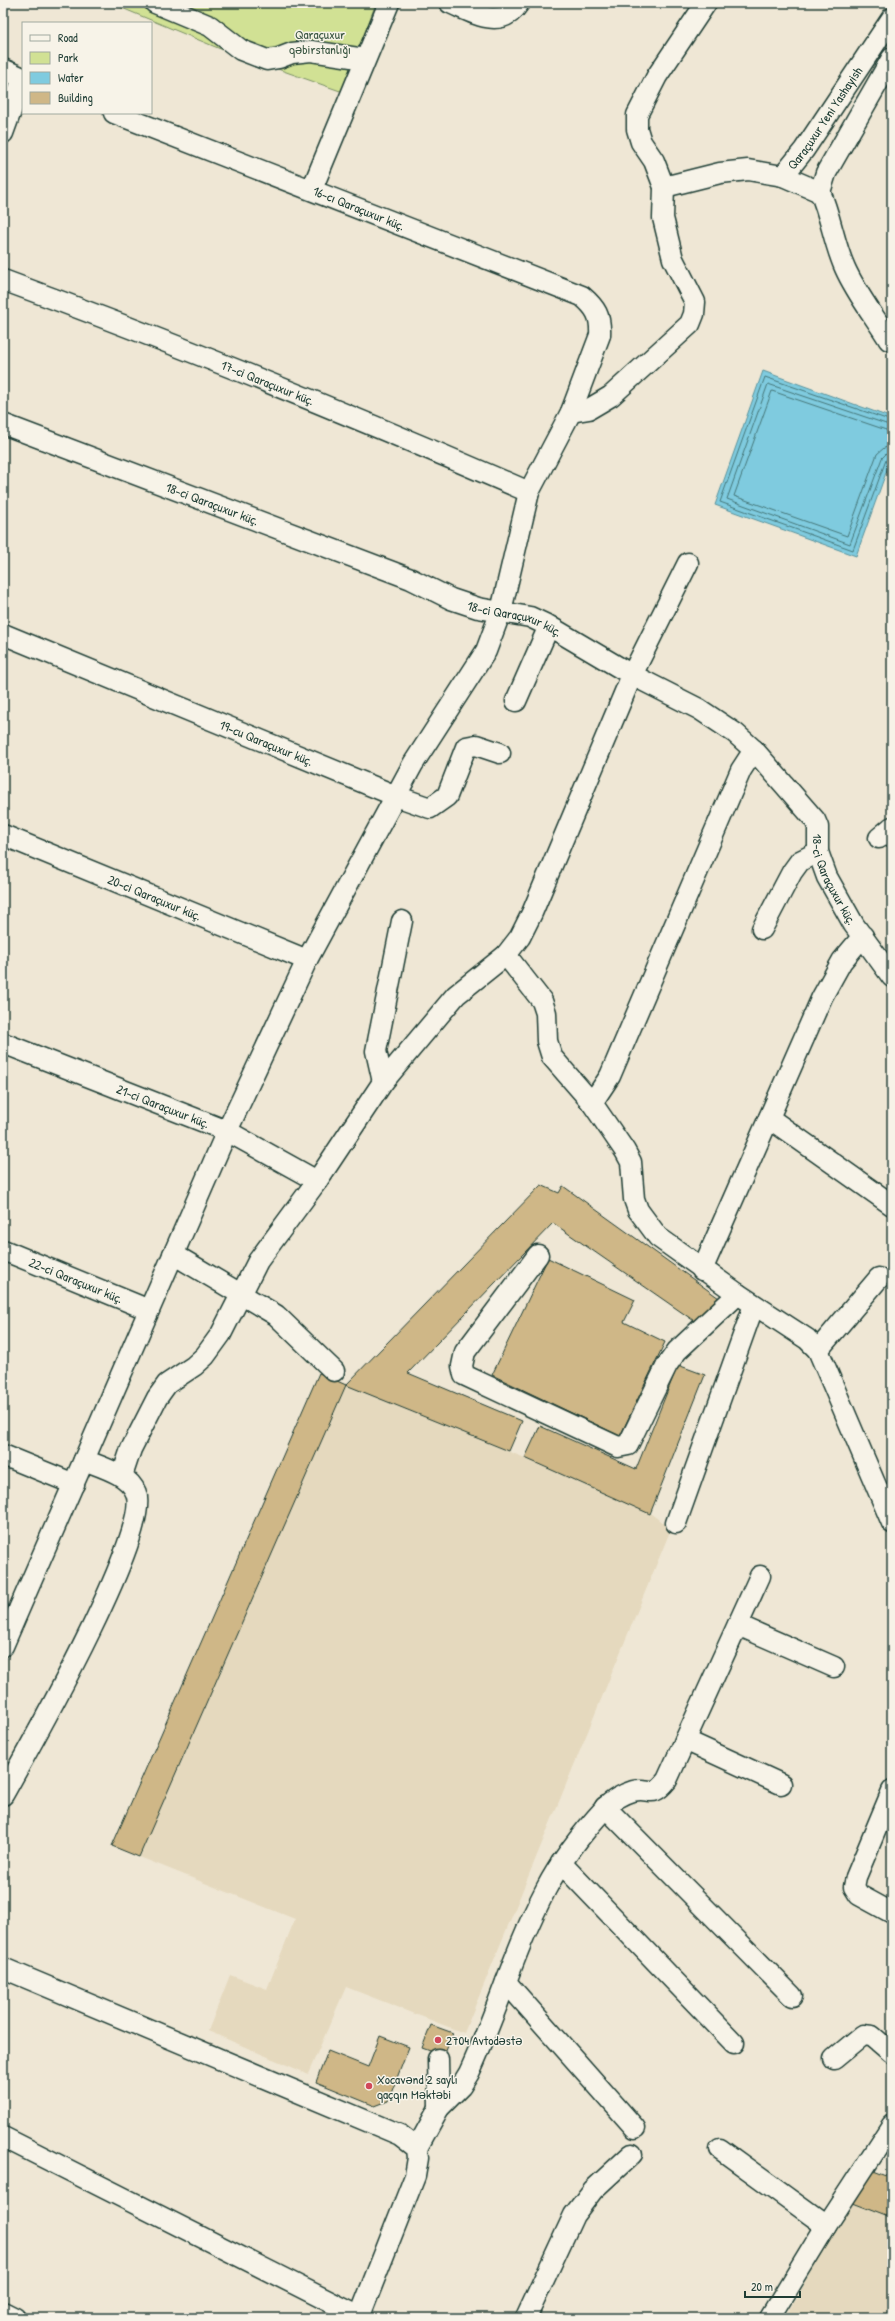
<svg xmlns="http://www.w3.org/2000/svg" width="895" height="2321" font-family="'Patrick Hand',sans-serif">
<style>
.built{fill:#e5d9be}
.green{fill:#d1e194;stroke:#788f64}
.water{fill:#7fcbdf;stroke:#59929b}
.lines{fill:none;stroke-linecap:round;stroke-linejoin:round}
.shore{stroke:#457678;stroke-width:1}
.building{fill:#cfb787;stroke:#1f3d34}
.minor-casing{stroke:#1f3d34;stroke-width:23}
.minor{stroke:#f7f3e8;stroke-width:20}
.poi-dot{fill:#d1495b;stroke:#f7f3e8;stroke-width:1.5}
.labels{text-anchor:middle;stroke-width:3;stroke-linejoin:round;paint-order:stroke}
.park-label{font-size:13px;fill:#3a5642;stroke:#f7f3e8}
.street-label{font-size:13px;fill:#1f3d34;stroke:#f7f3e8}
.poi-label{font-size:13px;fill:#1f3d34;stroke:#f7f3e8;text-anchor:start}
</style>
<rect width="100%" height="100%" fill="#efe7d5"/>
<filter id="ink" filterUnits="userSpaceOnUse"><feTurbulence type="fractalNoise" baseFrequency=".025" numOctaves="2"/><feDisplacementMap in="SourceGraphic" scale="8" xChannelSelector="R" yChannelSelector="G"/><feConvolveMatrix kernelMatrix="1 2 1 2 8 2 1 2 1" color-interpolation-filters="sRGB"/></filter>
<g filter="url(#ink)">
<path class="built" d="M 319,1373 L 525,1458 L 650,1513 L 671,1529 L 464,2033 L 346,1987 L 308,2074 L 208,2031 L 230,1975 L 267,1989 L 295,1919 L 112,1846 Z
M 871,2170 L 892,2178 L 892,2318 L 785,2318 Z"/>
<path class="green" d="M 110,3 L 376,3 L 343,92 L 218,48 Z"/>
<path class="water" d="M 763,371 L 892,418 L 892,456 L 856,556 L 715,505 Z"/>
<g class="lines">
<path class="shore" d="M 892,421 L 765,377 L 720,502 L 853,550 L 886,460 L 892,457
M 892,426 L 768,384 L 727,499 L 850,544 L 882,458 L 886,454 L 892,452
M 892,432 L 772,391 L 734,496 L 847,536 L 877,454 L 884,448 L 892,446"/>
</g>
<path class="building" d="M 541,1185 L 559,1193 L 563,1186 L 719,1298 L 700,1325 L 553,1223 L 408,1373 L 522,1421 L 509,1451 L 346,1385 Z
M 548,1258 L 635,1300 L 624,1322 L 665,1342 L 620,1436 L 492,1375 Z
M 678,1365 L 705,1375 L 650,1514 L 525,1458 L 540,1426 L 636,1469 Z
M 319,1373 L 346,1385 L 139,1857 L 112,1846 Z
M 431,2025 L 453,2033 L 444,2056 L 422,2048 Z
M 380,2036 L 409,2047 L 388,2101 L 375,2106 L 316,2082 L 328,2051 L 368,2067 Z
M 871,2170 L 892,2178 L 892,2218 L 853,2203 Z"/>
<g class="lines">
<defs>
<g id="minor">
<path d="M 155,3 L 210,26 L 241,50 L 267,60 L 279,58 L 292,53 L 311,51 L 365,59"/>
<path d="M 450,3 C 474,13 501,31 519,3"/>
<path d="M 3,69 L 23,78"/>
<path d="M 3,133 L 23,78"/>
<path d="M 783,176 L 820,192"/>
<path id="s1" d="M 664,187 L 720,173 L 748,170 L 783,176 L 804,150 L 892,18"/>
<path d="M 312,189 L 389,3"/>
<path id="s2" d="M 3,280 C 180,345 356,417 529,492"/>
<path d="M 889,340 C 875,317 856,293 845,268 C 834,244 831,217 820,192 L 826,173 L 892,58"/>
<path d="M 571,412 L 589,409 L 611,396 L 690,324 L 694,314 L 695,302 L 673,259 L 663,218 L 664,187 L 654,161 L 641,142 L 637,129 L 637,115 L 657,76 L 706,3"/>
<path id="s3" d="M 3,424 L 411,579 L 451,599 L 478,608 L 530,617 L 549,626 L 632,675 L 699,709 L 735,733 L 754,750 L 815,820 L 818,827 L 818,852 L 827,877 L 854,925 L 892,977"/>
<path id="s4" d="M 3,634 L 396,796 L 430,808 L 447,796 L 466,747 L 476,745 L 500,753"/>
<path d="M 516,701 L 549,626"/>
<path id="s5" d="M 3,835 L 307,960"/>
<path d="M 879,838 L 892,827"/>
<path d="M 762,929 L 792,872 L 800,861 L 818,852"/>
<path d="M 506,955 L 542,1001 L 546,1013 L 547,1041 L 552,1057 L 592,1103 L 625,1151 L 631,1162 L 634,1199 L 638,1210 L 658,1237 L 738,1294 L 807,1339 L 818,1350 L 892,1523"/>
<path id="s6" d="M 3,1043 L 227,1131 L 317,1181"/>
<path d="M 383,1082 L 376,1051 L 402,921"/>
<path d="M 592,1103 L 610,1076 L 741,770 L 754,750"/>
<path d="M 769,1118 L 892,1205"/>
<path id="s7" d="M 3,1250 L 149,1310"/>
<path d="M 173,1254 L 276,1315 L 334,1371"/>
<path d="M 538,1255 L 465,1352 L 462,1366 L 464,1375 L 618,1447 L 628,1445 L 667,1365 L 677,1351 L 738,1294"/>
<path d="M 702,1270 L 822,997 L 842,961 L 863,936"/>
<path d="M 818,1350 L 879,1278"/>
<path d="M 3,1455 L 74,1484"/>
<path d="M 122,1476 L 131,1449 L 157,1398 L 167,1384 L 194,1366 L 205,1356 L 221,1334 L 258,1261 L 317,1181 L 383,1082 L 456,995 L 506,955 L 520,937 L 532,913 L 632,675 L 688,563"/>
<path d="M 676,1523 L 754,1305"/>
<path d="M 738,1625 L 834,1667"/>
<path d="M 3,1646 L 227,1131 L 307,960 L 413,764 L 486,651 L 501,611 L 529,492 L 571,412 L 600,335 C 601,316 596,308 582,296 L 114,113"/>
<path d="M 685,1740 L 781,1784"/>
<path d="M 892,1791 L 856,1877 L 854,1887 L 859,1895 L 892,1913"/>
<path d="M 3,1795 C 28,1750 152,1532 136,1493 C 129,1474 101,1467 84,1460"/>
<path d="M 605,1807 L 792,1996"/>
<path d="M 561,1863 L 734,2043"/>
<path d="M 3,1968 L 400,2135 L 417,2148 L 418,2158 L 415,2176 L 359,2318"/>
<path d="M 506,1982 L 635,2128"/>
<path d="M 438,2059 L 439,2108"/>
<path d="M 834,2059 L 863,2035 L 872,2036 L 892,2053"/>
<path d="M 3,2137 L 360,2317"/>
<path d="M 417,2148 L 439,2108 L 461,2086 L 469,2073 C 497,2013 515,1948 546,1889 C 560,1862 584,1831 605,1808 C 611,1801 623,1794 633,1791 C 650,1786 651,1800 667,1780 L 760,1576"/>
<path d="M 720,2149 L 826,2226"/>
<path d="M 3,2312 L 15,2318"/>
<path d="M 526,2318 L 574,2215 L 593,2190 L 632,2154"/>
<path d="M 770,2318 L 826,2226 L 892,2125"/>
</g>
</defs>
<use href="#minor" class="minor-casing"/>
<use href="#minor" class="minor"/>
</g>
</g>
<g class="poi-dot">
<circle cx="438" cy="2040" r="4"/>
<circle cx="369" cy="2086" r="4"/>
</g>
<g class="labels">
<g class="park-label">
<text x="320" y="39">Qaraçuxur<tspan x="320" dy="15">qəbirstanlığı</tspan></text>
</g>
<g class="street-label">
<text dy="5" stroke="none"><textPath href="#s1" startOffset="193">Qaraçuxur Yeni Yashayish</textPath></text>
<text transform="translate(359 208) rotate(22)" y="5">16-cı Qaraçuxur küç.</text>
<text dy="5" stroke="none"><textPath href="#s2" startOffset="284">17-ci Qaraçuxur küç.</textPath></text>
<text dy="5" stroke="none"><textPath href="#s3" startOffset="224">18-ci Qaraçuxur küç.</textPath></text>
<text dy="5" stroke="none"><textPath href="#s3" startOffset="548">18-ci Qaraçuxur küç.</textPath></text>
<text dy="5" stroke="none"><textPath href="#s4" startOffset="285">19-cu Qaraçuxur küç.</textPath></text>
<text dy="5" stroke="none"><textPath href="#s3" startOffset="980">18-ci Qaraçuxur küç.</textPath></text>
<text dy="5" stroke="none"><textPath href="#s5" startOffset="164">20-ci Qaraçuxur küç.</textPath></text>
<text dy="5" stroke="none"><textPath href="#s6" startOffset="172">21-ci Qaraçuxur küç.</textPath></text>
<text dy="5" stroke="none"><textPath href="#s7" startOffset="79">22-ci Qaraçuxur küç.</textPath></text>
</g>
<g class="poi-label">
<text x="446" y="2045">2704 Avtodəstə</text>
<text x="377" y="2084">Xocavənd 2 saylı<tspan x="377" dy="15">qaçqın Məktəbi</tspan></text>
</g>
</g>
<rect width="895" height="2321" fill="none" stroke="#f7f3e8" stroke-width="16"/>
<rect x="8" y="8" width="879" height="2305" fill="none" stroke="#1f3d34" stroke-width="1.5" filter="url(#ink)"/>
<rect x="22" y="22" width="130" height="92" fill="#f7f3e8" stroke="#a1aaa0"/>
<rect x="30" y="35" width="20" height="6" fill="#f7f3e8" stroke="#a1aaa0"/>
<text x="58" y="42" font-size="12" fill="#1f3d34">Road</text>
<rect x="30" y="52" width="20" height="12" fill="#d1e194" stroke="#a1aaa0"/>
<text x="58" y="62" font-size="12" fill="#1f3d34">Park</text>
<rect x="30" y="72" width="20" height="12" fill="#7fcbdf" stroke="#a1aaa0"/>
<text x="58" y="82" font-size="12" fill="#1f3d34">Water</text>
<rect x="30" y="92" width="20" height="12" fill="#cfb787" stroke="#a1aaa0"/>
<text x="58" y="102" font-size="12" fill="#1f3d34">Building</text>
<path d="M745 2291v6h55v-6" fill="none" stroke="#1f3d34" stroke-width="2"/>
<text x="751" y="2291" font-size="12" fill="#1f3d34" stroke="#f7f3e8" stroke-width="3" paint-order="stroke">20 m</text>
</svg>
